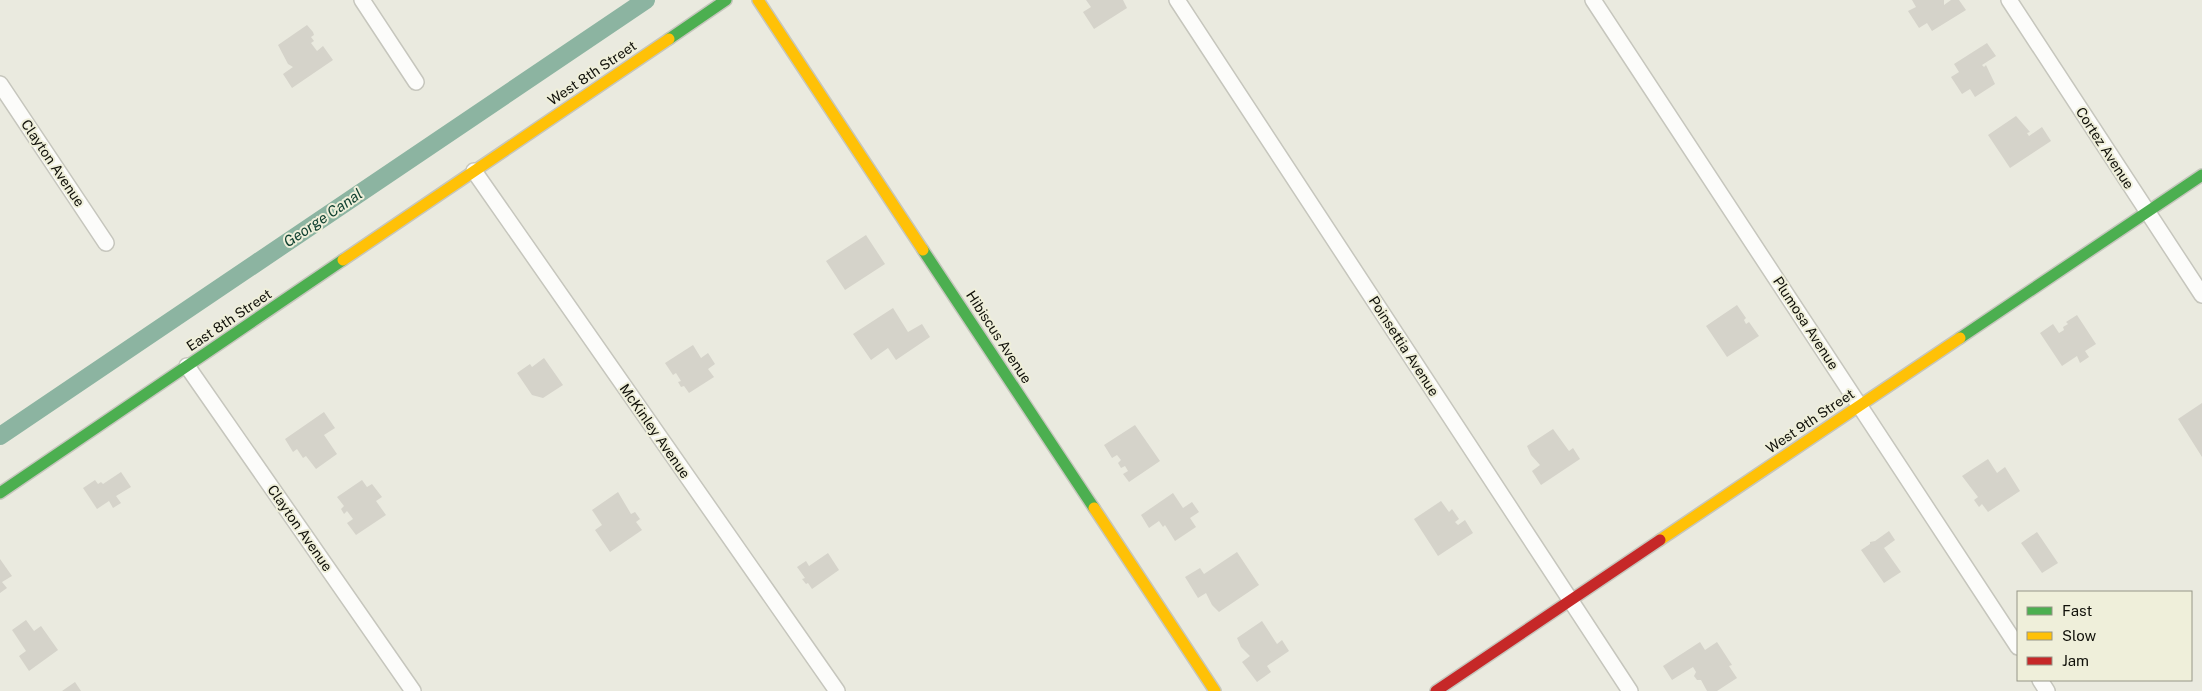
<svg xmlns="http://www.w3.org/2000/svg" width="2202" height="691" font-family="'Public Sans',sans-serif">
<style>
.lines{fill:none;stroke-linecap:round;stroke-linejoin:round}
.canal{stroke:#8cb4a1;stroke-width:18}
.building{fill:#d5d3ca}
.street-casing{stroke:#c6c6bd;stroke-width:18}
.fast-casing{stroke:#c6c6bd;stroke-width:14}
.slow-casing{stroke:#c6c6bd;stroke-width:14}
.jam-casing{stroke:#c6c6bd;stroke-width:14}
.street{stroke:#fcfcfa;stroke-width:15}
.fast{stroke:#4caf50;stroke-width:11}
.slow{stroke:#ffc107;stroke-width:11}
.jam{stroke:#c62828;stroke-width:11}
.labels{text-anchor:middle;stroke-width:4;stroke-linejoin:round;paint-order:stroke}
.street-label{font-size:14px;fill:#11110a;stroke:#efefda}
.water-label{font-size:15px;font-style:italic;fill:#114232;stroke:#efefda}
</style>
<rect width="100%" height="100%" fill="#eaeadf"/>
<g class="lines">
<path class="canal" d="M 0,436 L 646,0"/>
</g>
<path class="building" d="M 1086,0 L 1123,0 L 1127,8 L 1094,29 L 1083,12 L 1091,7 Z
M 1912,0 L 1944,0 L 1944,5 L 1951,0 L 1959,0 L 1966,10 L 1932,31 L 1927,23 L 1919,28 L 1908,11 L 1916,7 Z
M 307,25 L 313,32 L 314,35 L 311,37 L 314,41 L 311,43 L 317,51 L 323,46 L 333,60 L 292,88 L 283,74 L 293,67 L 288,64 L 278,45 Z
M 1987,43 L 1996,56 L 1982,65 L 1984,67 L 1986,65 L 1995,84 L 1975,97 L 1970,89 L 1962,94 L 1951,77 L 1959,72 L 1954,64 Z
M 2016,116 L 2030,132 L 2027,133 L 2029,136 L 2042,127 L 2051,141 L 2010,168 L 1988,135 Z
M 866,235 L 885,264 L 845,290 L 826,261 Z
M 1737,305 L 1746,318 L 1744,320 L 1746,324 L 1749,322 L 1759,336 L 1727,357 L 1706,326 Z
M 893,308 L 908,332 L 922,324 L 930,337 L 896,360 L 888,348 L 871,360 L 853,334 Z
M 2077,315 L 2096,344 L 2085,351 L 2089,357 L 2080,363 L 2077,356 L 2062,366 L 2040,333 L 2053,324 L 2059,333 L 2064,330 L 2063,327 L 2068,324 L 2066,322 Z
M 693,345 L 701,358 L 708,353 L 715,364 L 708,369 L 714,377 L 689,393 L 684,386 L 681,387 L 678,382 L 681,381 L 676,373 L 673,375 L 665,363 Z
M 544,358 L 563,385 L 543,398 L 532,395 L 517,373 L 530,364 L 532,367 Z
M 2202,403 L 2202,457 L 2178,419 Z
M 324,412 L 335,428 L 324,435 L 337,454 L 316,469 L 306,456 L 303,458 L 297,449 L 293,452 L 285,439 Z
M 1135,425 L 1160,461 L 1129,482 L 1123,474 L 1128,471 L 1125,466 L 1121,468 L 1118,463 L 1121,460 L 1117,455 L 1112,458 L 1104,445 Z
M 1553,429 L 1569,451 L 1573,448 L 1580,459 L 1541,485 L 1532,471 L 1540,465 L 1531,455 L 1527,446 Z
M 1988,459 L 1997,473 L 2005,467 L 2020,491 L 1988,512 L 1982,504 L 1979,507 L 1974,500 L 1978,497 L 1962,476 Z
M 121,472 L 131,487 L 116,496 L 121,503 L 113,508 L 109,501 L 97,509 L 83,488 L 95,480 L 98,484 L 101,482 L 103,484 Z
M 362,480 L 367,487 L 372,484 L 382,497 L 376,501 L 386,515 L 356,535 L 347,523 L 353,519 L 347,511 L 344,514 L 341,509 L 344,506 L 337,497 Z
M 618,492 L 631,514 L 635,512 L 640,519 L 636,522 L 642,530 L 610,552 L 595,530 L 602,525 L 592,510 Z
M 1173,493 L 1183,508 L 1192,502 L 1199,512 L 1190,518 L 1196,527 L 1175,541 L 1165,525 L 1163,527 L 1159,521 L 1149,528 L 1141,515 Z
M 1441,501 L 1449,512 L 1452,509 L 1459,519 L 1455,522 L 1458,525 L 1465,520 L 1473,533 L 1438,556 L 1414,519 Z
M 1889,531 L 1895,540 L 1884,548 L 1901,572 L 1884,583 L 1861,550 L 1870,544 L 1870,542 L 1875,541 Z
M 2037,532 L 2058,563 L 2042,573 L 2021,543 Z
M 1237,552 L 1259,585 L 1219,612 L 1212,605 L 1206,593 L 1198,598 L 1185,577 L 1200,568 L 1204,574 Z
M 828,553 L 839,570 L 812,589 L 808,583 L 806,584 L 802,579 L 805,578 L 797,567 L 806,561 L 809,566 Z
M 0,559 L 12,576 L 2,582 L 7,588 L 0,593 Z
M 26,620 L 34,631 L 41,626 L 58,650 L 29,671 L 19,656 L 26,651 L 12,630 Z
M 1262,621 L 1277,644 L 1282,640 L 1289,651 L 1267,666 L 1271,672 L 1257,682 L 1242,662 L 1250,656 L 1241,647 L 1237,638 Z
M 1700,642 L 1705,650 L 1717,642 L 1732,665 L 1729,666 L 1737,678 L 1717,691 L 1707,691 L 1701,680 L 1697,680 L 1694,676 L 1696,672 L 1693,667 L 1672,680 L 1663,666 Z
M 75,682 L 81,691 L 62,691 Z"/>
<g class="lines">
<defs>
<path id="street" d="M 362,0 L 416,82
M 1177,0 L 1630,691
M 1593,0 L 2018,647
M 2009,0 L 2202,295
M 0,84 L 106,243
M 474,171 L 837,691
M 187,366 L 413,691
M 2040,680 L 2047,691"/>
<path id="fast" d="M 669,39 L 726,0
M 923,250 L 1094,508
M 1960,338 L 2202,175
M 0,493 L 343,260"/>
<path id="slow" d="M 758,0 L 923,250
M 343,260 L 669,39
M 1094,508 L 1215,691
M 1660,540 L 1960,338"/>
<path id="jam" d="M 1436,691 L 1660,540"/>
</defs>
<use href="#street" class="street-casing"/>
<use href="#fast" class="fast-casing"/>
<use href="#slow" class="slow-casing"/>
<use href="#jam" class="jam-casing"/>
<use href="#street" class="street"/>
<use href="#fast" class="fast"/>
<use href="#slow" class="slow"/>
<use href="#jam" class="jam"/>
</g>
<g class="labels">
<g class="street-label">
<text transform="translate(592 73) rotate(-34)" y="5">West 8th Street</text>
<text transform="translate(2105 148) rotate(57)" y="5">Cortez Avenue</text>
<text transform="translate(53 163) rotate(56)" y="5">Clayton Avenue</text>
<text transform="translate(229 320) rotate(-34)" y="5">East 8th Street</text>
<text transform="translate(1806 323) rotate(57)" y="5">Plumosa Avenue</text>
<text transform="translate(999 337) rotate(57)" y="5">Hibiscus Avenue</text>
<text transform="translate(1404 346) rotate(57)" y="5">Poinsettia Avenue</text>
<text transform="translate(1810 421) rotate(-34)" y="5">West 9th Street</text>
<text transform="translate(655 431) rotate(55)" y="5">McKinley Avenue</text>
<text transform="translate(300 528) rotate(55)" y="5">Clayton Avenue</text>
</g>
<g class="water-label">
<text transform="translate(323 218) rotate(-34)" y="5">George Canal</text>
</g>
</g>
<rect x="2017" y="591" width="175" height="90" fill="#efefda" stroke="#969687"/>
<rect x="2027" y="607" width="25" height="8" fill="#4caf50" stroke="#969687"/>
<text x="2062" y="616" font-size="15" fill="#11110a">Fast</text>
<rect x="2027" y="632" width="25" height="8" fill="#ffc107" stroke="#969687"/>
<text x="2062" y="641" font-size="15" fill="#11110a">Slow</text>
<rect x="2027" y="657" width="25" height="8" fill="#c62828" stroke="#969687"/>
<text x="2062" y="666" font-size="15" fill="#11110a">Jam</text>
</svg>
